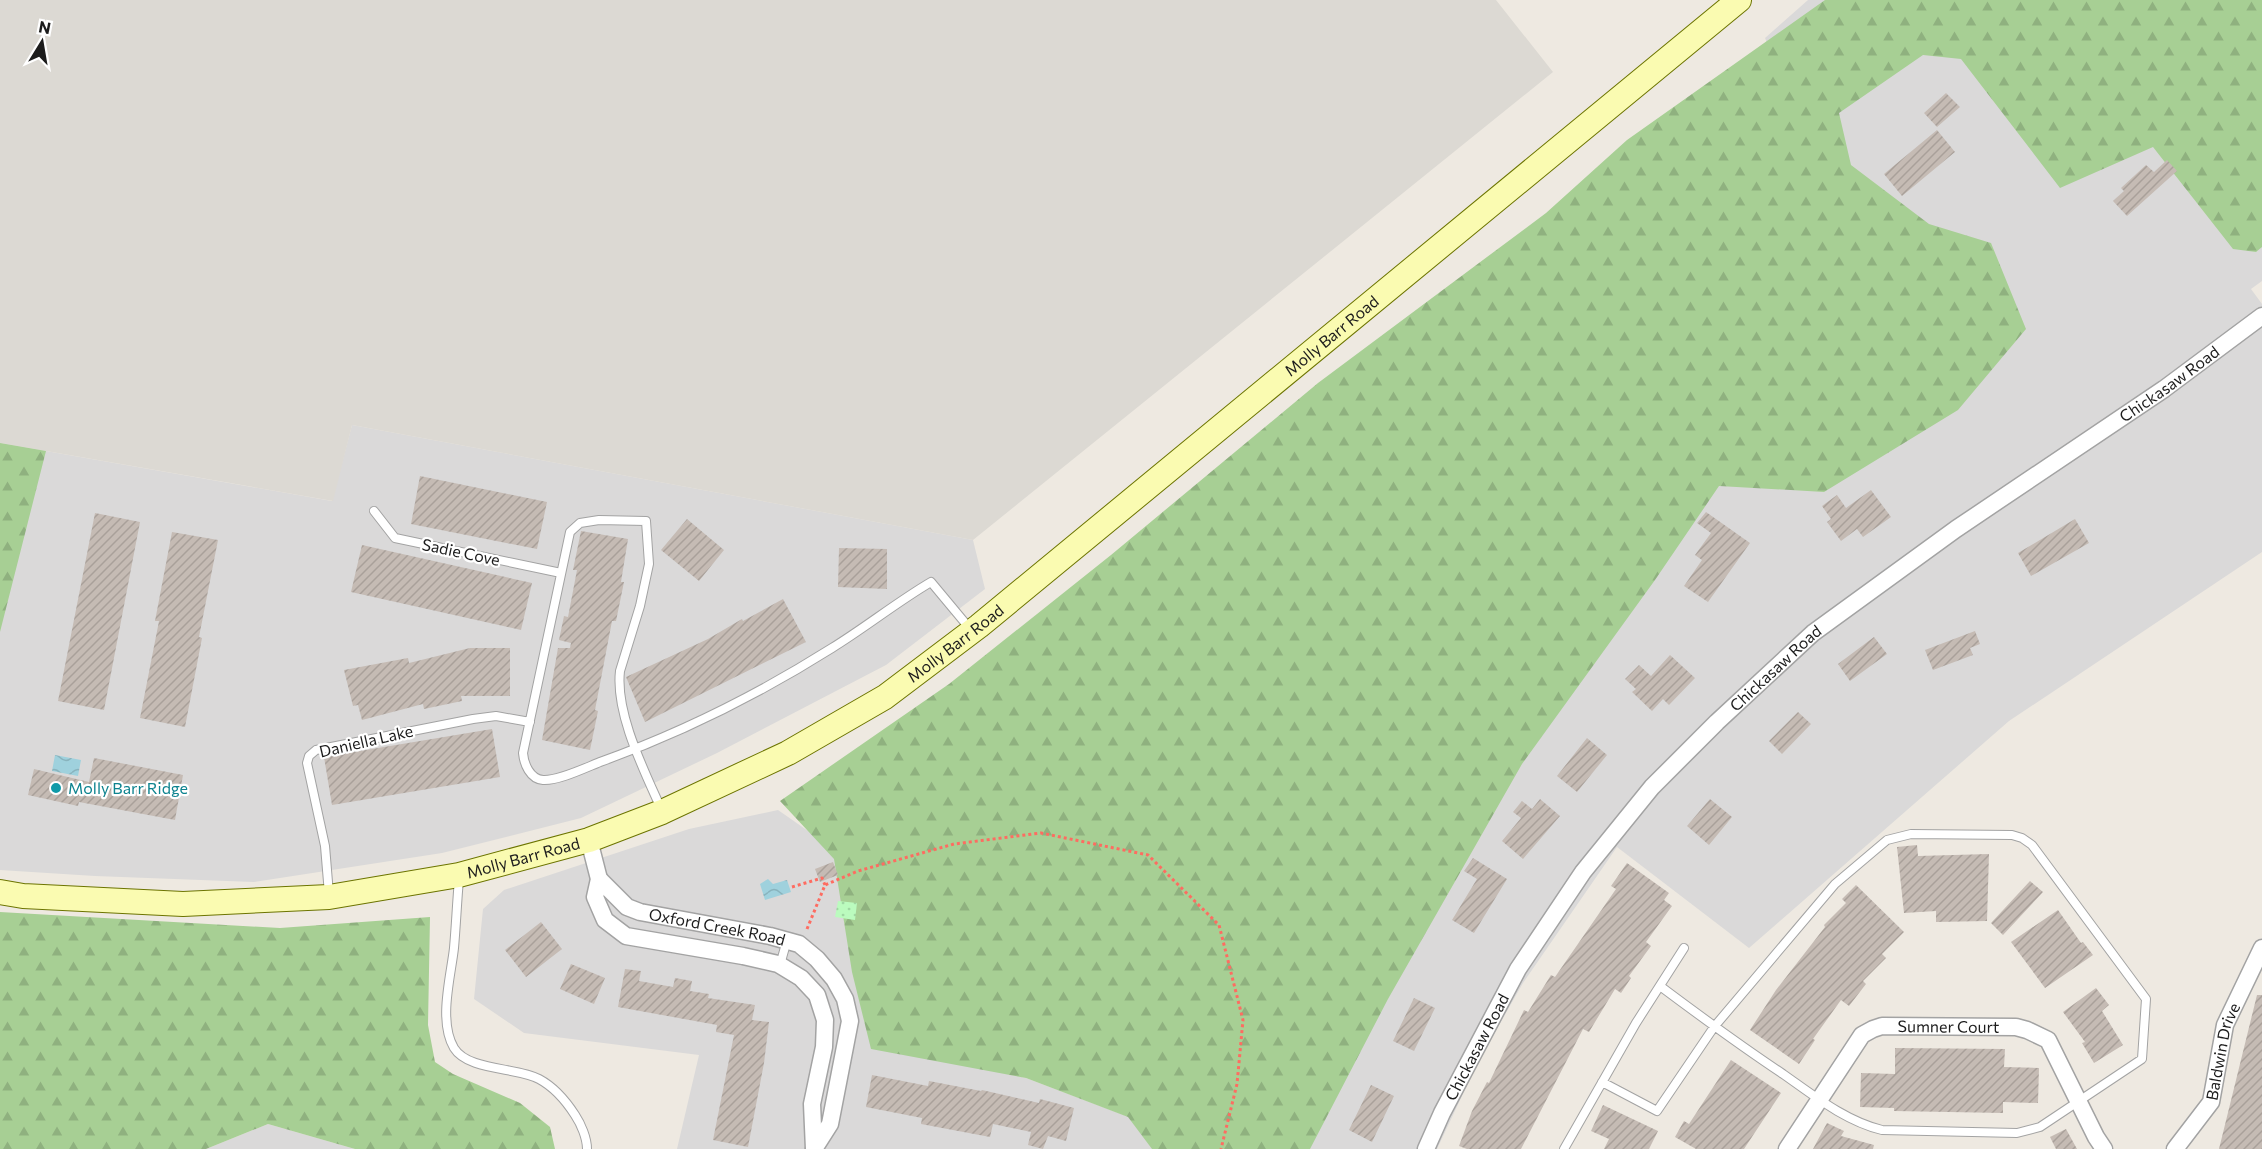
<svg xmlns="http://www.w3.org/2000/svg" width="2262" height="1149" font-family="Commissioner,sans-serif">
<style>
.residential{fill:#dad9d9}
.airport{fill:#dcd9d3}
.forest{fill:url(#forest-firs)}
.park{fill:url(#park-dots)}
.water{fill:url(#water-waves)}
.building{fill:url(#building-hatch)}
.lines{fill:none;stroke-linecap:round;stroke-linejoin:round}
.lane-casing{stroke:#a3a3a3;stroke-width:10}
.street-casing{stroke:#a3a3a3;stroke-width:19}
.secondary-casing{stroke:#6c7401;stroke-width:26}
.path{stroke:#fe6c61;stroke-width:3;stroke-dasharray:3 3;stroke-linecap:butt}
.lane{stroke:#fff;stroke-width:8}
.street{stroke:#fff;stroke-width:16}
.secondary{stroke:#fafbb1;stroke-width:24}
.culture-dot{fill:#0f9aa8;stroke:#fff;stroke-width:2}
.labels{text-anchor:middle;stroke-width:4.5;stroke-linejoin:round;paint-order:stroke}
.street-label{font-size:16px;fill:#1c1c1c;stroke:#fff}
.culture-label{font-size:16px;fill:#0d838f;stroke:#fff;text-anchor:start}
</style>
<defs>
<pattern id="forest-firs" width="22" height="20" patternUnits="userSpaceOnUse" patternTransform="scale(1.5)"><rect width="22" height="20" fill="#a7cf94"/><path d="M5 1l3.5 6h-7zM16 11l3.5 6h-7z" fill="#8fb17f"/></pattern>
<pattern id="park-dots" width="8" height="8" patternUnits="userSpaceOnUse" patternTransform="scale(1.5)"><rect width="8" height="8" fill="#bbfbbe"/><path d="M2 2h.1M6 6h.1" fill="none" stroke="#a0d7a3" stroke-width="1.8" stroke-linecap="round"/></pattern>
<pattern id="water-waves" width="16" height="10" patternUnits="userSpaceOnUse" patternTransform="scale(1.5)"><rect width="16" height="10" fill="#9fd1dd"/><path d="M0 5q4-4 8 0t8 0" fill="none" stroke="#88b3bd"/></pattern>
<pattern id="building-hatch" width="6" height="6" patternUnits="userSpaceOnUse" patternTransform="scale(1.5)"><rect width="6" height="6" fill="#c5bbb4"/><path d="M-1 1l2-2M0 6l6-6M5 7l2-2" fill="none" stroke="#a9a09a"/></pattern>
</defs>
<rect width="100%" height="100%" fill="#eee9e1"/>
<path class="residential" d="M 1808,0 L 1944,0 L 2262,30 L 2262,281 L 2251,289 L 2262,304 L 2262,552 L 2009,721 L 1749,948 L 1617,847 L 1523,983 L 1478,1062 L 1437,1149 L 1267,1149 L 1334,990 L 1747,448 L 1892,337 L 1765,38 Z
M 352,425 L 973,540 L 985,589 L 886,665 L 717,753 L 581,818 L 442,853 L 254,882 L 95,876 L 0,870 L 0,443 L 332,501 Z
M 778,810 L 844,856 L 886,1048 L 1026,1078 L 1129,1117 L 1178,1149 L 677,1149 L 699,1055 L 524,1033 L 474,999 L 483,909 L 504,890 L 689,829 Z
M 268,1124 L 355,1149 L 206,1149 Z"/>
<path class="airport" d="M 0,0 L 1496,0 L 1553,72 L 973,540 L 352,425 L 333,501 L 0,443 Z"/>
<path class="forest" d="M 1825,0 L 2262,0 L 2262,247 L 2256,252 L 2233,249 L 2153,147 L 2060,188 L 1961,59 L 1923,55 L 1839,113 L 1851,165 L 1929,224 L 1991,243 L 2026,329 L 1958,410 L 1824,492 L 1719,486 L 1655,580 L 1522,764 L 1388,999 L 1310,1149 L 1152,1149 L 1128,1117 L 1026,1078 L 871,1049 L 852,972 L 834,859 L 780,801 L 949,684 L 1111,555 L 1318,383 L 1546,213 L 1627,140 Z
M 0,443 L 46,451 L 0,632 Z
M 0,912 L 280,928 L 430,917 L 428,1025 L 435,1062 L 453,1074 L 520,1103 L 550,1127 L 555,1149 L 355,1149 L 268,1124 L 206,1149 L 0,1149 Z"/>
<path class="park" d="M 838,901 L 857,903 L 855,920 L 835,917 Z"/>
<path class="water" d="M 55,755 L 81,760 L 78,776 L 52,771 Z
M 768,879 L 773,884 L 787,880 L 791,892 L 765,900 L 760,884 Z"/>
<path class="building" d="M 1946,93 L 1960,107 L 1937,127 L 1924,113 Z
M 1937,130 L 1955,152 L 1902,196 L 1884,174 Z
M 2167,160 L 2177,171 L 2127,216 L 2113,201 L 2124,191 L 2121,188 L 2146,165 L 2154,172 Z
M 420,476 L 547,502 L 537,549 L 411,524 Z
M 1871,490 L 1891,517 L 1863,537 L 1857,529 L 1841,541 L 1827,522 L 1831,519 L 1822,506 L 1837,495 L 1846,508 Z
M 1706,512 L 1750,543 L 1708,602 L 1684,586 L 1702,560 L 1695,555 L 1711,533 L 1697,523 Z
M 95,513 L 140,522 L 104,710 L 58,701 Z
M 687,519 L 724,550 L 699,581 L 661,550 Z
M 2075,519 L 2089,543 L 2031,576 L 2018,553 Z
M 581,531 L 628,539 L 621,582 L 624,582 L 616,621 L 612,621 L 595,710 L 598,711 L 590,750 L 542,740 L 558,648 L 570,648 L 571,643 L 559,640 L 564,616 L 568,617 L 573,591 L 577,570 L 573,570 Z
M 172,532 L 218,540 L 199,637 L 202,638 L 185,727 L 140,718 L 159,621 L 155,621 Z
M 362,545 L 532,583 L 521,630 L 351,592 Z
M 839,548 L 887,549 L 887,589 L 838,587 Z
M 783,599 L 806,642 L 645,722 L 626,677 L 708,639 L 742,619 L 743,621 Z
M 1975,631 L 1980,644 L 1970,648 L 1973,655 L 1933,670 L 1925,650 Z
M 1874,637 L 1887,654 L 1850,681 L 1838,664 Z
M 470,648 L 510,648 L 510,696 L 461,696 L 462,701 L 424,709 L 423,704 L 362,720 L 358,705 L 353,706 L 344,670 L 408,658 L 409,663 Z
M 1670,655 L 1695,678 L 1669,705 L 1663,699 L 1652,711 L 1632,692 L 1636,689 L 1625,679 L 1639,665 L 1651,676 Z
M 1798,712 L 1811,724 L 1782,754 L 1769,741 Z
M 492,729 L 500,777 L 332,805 L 324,757 Z
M 1587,738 L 1607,755 L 1577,792 L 1557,776 Z
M 94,758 L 183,775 L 175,820 L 79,802 L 78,806 L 28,795 L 34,769 L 89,782 Z
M 1540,799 L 1560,816 L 1523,859 L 1502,841 L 1521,818 L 1513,812 L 1522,801 L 1532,809 Z
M 1710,799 L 1732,817 L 1709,845 L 1687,826 Z
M 1917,845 L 1918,856 L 1989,854 L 1987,921 L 1936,922 L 1936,911 L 1904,913 L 1897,847 Z
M 1473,858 L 1507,879 L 1474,933 L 1452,920 L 1477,879 L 1464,871 Z
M 833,862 L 838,875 L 820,882 L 815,869 Z
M 1627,863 L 1669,893 L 1664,900 L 1672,906 L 1646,942 L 1651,946 L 1629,976 L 1631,978 L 1621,993 L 1615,989 L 1589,1032 L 1583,1029 L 1521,1149 L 1467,1149 L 1459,1146 L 1472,1111 L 1487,1082 L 1489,1083 L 1524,1010 L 1528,1012 L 1551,975 L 1555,977 L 1616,889 L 1611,886 Z
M 2030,881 L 2043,892 L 2003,935 L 1991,923 Z
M 1856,885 L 1904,932 L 1882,954 L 1886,958 L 1863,981 L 1866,984 L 1849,1006 L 1841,1000 L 1813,1039 L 1815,1040 L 1799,1064 L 1750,1030 L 1776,990 L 1825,927 L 1824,925 L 1846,903 L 1842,899 Z
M 2058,910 L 2081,943 L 2083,942 L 2093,955 L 2045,988 L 2011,942 Z
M 541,922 L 562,949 L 526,977 L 505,950 Z
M 571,964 L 605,978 L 594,1004 L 560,989 Z
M 625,969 L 641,971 L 639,981 L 673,987 L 675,978 L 692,981 L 690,991 L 709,994 L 708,998 L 755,1005 L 752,1020 L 769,1022 L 764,1063 L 748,1147 L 713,1140 L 734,1035 L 716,1032 L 717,1025 L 618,1007 Z
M 2096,988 L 2109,1005 L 2102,1011 L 2123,1045 L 2094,1063 L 2082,1043 L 2085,1042 L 2063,1012 Z
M 2257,995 L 2262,995 L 2262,1149 L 2219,1149 Z
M 1414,998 L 1435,1008 L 1414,1051 L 1393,1041 Z
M 1895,1048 L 2005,1049 L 2004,1067 L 2039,1068 L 2038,1103 L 2003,1102 L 2003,1113 L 1894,1111 L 1894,1108 L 1860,1107 L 1861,1073 L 1895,1074 Z
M 1731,1060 L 1781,1093 L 1744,1149 L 1696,1149 L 1675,1137 L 1684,1121 L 1689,1124 Z
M 872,1075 L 928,1086 L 929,1081 L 981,1091 L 982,1090 L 1039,1103 L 1040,1099 L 1074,1108 L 1066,1141 L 1048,1136 L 1043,1149 L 1028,1145 L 1031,1132 L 993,1124 L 990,1137 L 921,1124 L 922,1118 L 866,1107 Z
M 1371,1085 L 1394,1096 L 1372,1142 L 1349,1130 Z
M 1603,1105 L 1658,1131 L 1649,1149 L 1604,1149 L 1609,1139 L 1591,1131 Z
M 1827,1123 L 1844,1131 L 1841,1136 L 1874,1145 L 1873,1149 L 1813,1149 Z
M 2066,1129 L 2077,1149 L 2056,1149 L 2050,1137 Z"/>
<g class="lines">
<defs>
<path id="lane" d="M 374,511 L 395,538 L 561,573
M 662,811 C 645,772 615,714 620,671 L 640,606 L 649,564 L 646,521 L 599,520 L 580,523 L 570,532 L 523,753 C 524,764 530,779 543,780 C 558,781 585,768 600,762 C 681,733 759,694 832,648 C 866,627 897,602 931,582 L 971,630
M 459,879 C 457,902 456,925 454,948 C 451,976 438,1021 454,1048 C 468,1071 517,1067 539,1079 C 554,1087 566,1101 575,1115 C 581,1124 587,1138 587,1149
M 329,894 L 325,846 L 307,763 L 309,756 L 316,750 L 473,719 L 496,716 L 530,722
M 780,965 L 787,940
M 1602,1082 L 1657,1111 L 1714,1027 L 1835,884 L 1887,840 L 1911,834 L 2012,835 L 2022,838 L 2032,845 L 2146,999 L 2142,1059 L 2040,1127 L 2017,1133 L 1882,1130 C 1845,1121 1813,1095 1783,1074 C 1741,1046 1700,1016 1660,986
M 1564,1149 L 1636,1023 L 1684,948"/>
<g id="street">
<path d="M 589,840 L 599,879 L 595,897 L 605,920 L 626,936 L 743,956 L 778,964 L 801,978 L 817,995 L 825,1020 L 824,1047 L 812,1104 L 814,1149"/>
<path id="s1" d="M 599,879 L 627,907 L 640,912 L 770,936 L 799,944 L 817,959 L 834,979 L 845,999 L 850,1021 L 830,1124 L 814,1149"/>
<path id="s2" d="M 1426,1149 L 1442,1113 L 1518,969 L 1583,872 L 1652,787 L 1717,722 L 1813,633 L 1956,529 L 2164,389 L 2262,316"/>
<path id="s3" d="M 1787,1149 L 1862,1035 L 1873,1029 L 1882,1026 L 2016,1027 L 2027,1030 L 2048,1040 L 2096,1137 L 2104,1149"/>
<path id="s4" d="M 2175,1149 L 2211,1102 L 2225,1025 L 2262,948"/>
</g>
<g id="secondary">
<path id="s5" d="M 0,892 L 23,896 L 183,904 L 329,897 L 459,875 L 589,840 L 662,812 L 788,753 L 885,697 L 979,626 L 1739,0"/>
</g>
</defs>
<use href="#lane" class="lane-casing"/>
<use href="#street" class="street-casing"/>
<use href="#secondary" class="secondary-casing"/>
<path class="path" d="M 792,887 L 822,878 L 825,885
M 807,929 L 825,885 L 858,871 L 954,844 L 1041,833 L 1148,855 L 1219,925 L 1243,1020 L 1237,1084 L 1221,1149"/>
<use href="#lane" class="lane"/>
<use href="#street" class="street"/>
<use href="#secondary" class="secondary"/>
</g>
<circle class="culture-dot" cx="56" cy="788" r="6"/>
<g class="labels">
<g class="street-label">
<text dy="6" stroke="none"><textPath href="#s5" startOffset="1500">Molly Barr Road</textPath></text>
<text dy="6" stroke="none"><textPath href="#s2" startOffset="1086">Chickasaw Road</textPath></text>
<text transform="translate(461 552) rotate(12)" y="6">Sadie Cove</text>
<text dy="6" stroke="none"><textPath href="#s5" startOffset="1014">Molly Barr Road</textPath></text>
<text dy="6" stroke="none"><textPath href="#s2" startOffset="600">Chickasaw Road</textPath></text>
<text transform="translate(366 741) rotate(-13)" y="6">Daniella Lake</text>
<text dy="6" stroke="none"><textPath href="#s5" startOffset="528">Molly Barr Road</textPath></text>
<text dy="6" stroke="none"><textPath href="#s1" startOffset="132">Oxford Creek Road</textPath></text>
<text dy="6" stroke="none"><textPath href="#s3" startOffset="225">Sumner Court</textPath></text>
<text dy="6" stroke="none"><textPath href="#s2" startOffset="114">Chickasaw Road</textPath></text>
<text dy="6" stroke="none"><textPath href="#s4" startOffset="111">Baldwin Drive</textPath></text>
</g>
<g class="culture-label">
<text x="68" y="794">Molly Barr Ridge</text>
</g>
</g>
<g transform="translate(42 42) rotate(11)" stroke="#ffffff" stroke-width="4.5" paint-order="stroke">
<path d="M0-4.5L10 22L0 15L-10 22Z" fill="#1c1c1c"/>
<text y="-9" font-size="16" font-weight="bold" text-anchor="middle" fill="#1c1c1c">N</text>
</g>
</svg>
